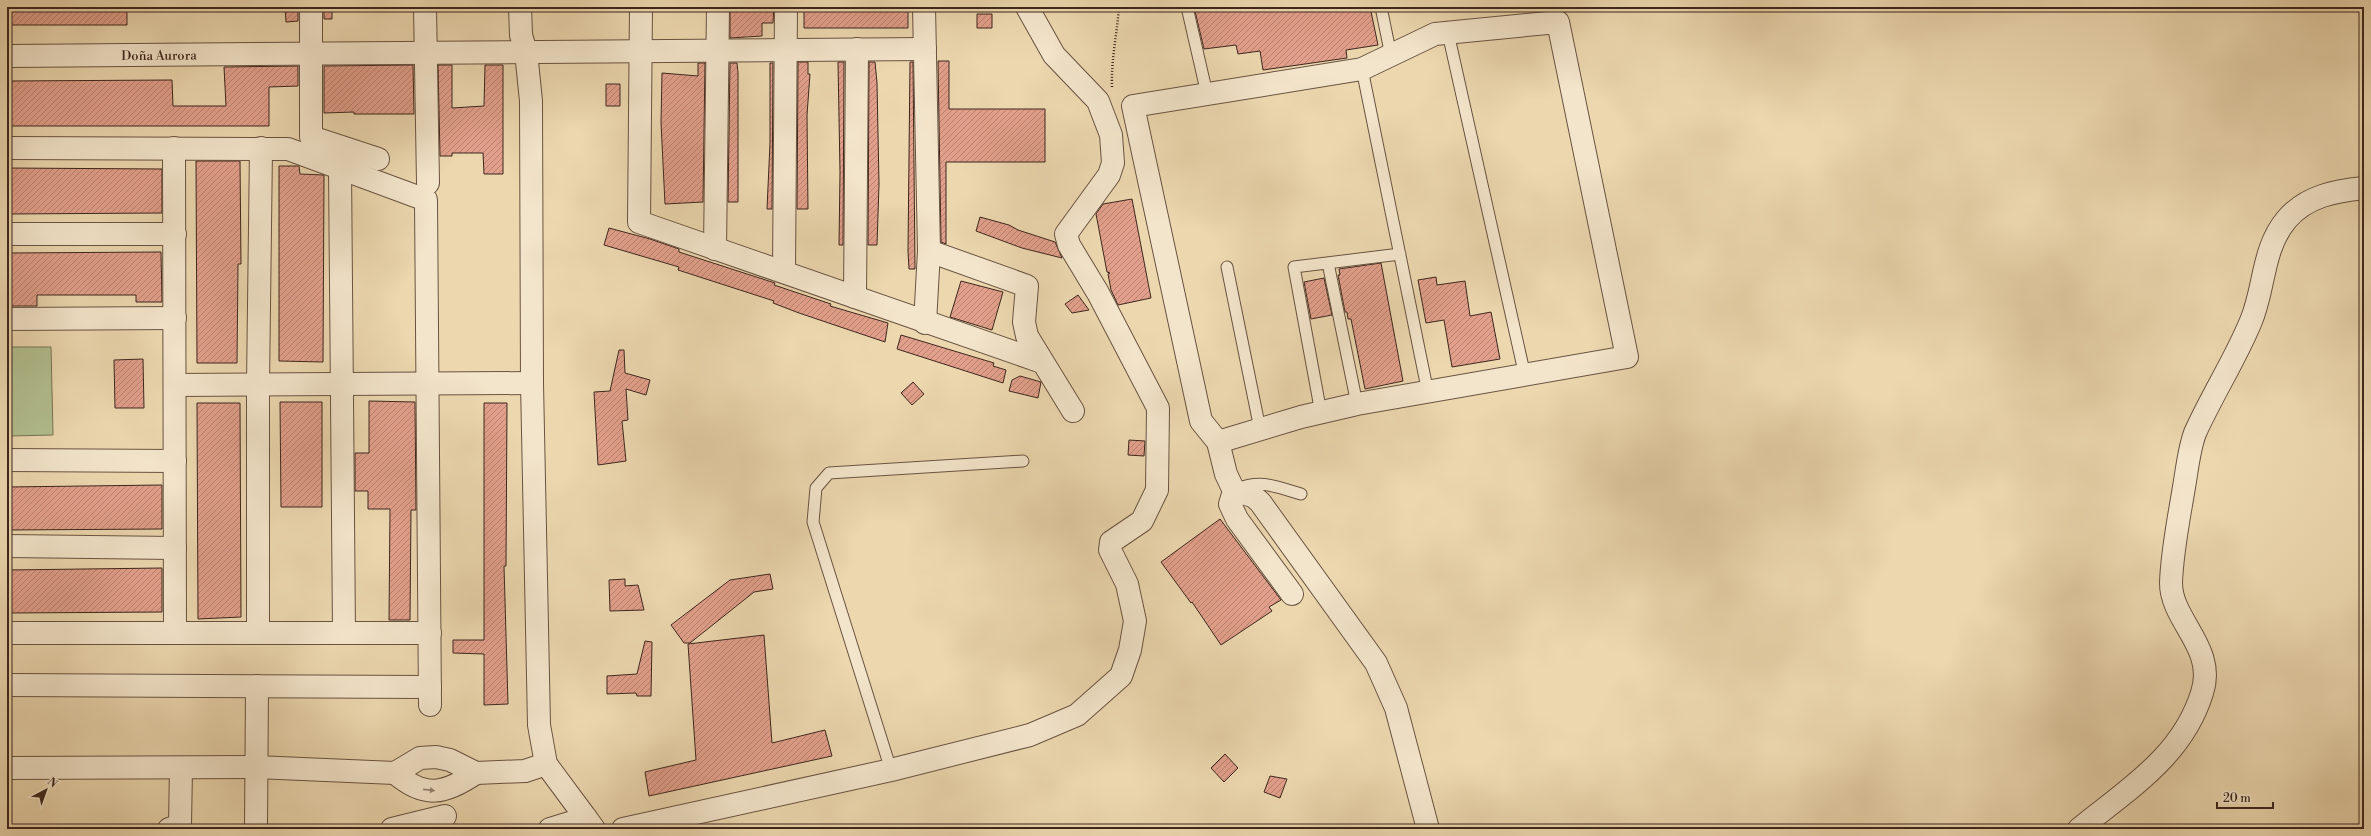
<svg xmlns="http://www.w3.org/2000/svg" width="2371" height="836" font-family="'Libre Bodoni',serif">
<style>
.grass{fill:#b2bf8f;stroke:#787356}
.building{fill:url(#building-hatch);stroke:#3d271c}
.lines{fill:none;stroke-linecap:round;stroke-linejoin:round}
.service-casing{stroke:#695341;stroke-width:13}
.minor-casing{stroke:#695341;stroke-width:24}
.tertiary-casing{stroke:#695341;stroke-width:24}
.path{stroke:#3d271c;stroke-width:2.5;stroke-dasharray:1 2;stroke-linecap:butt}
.service{stroke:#f3e5cb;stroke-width:11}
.minor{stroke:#f3e5cb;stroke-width:22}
.tertiary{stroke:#f3e5cb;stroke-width:22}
.oneway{fill:#988674}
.labels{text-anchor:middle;stroke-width:3.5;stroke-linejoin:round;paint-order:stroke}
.street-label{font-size:13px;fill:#3d271c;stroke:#f3e5cb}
</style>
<defs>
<pattern id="building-hatch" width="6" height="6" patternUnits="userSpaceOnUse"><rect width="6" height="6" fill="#e29f8b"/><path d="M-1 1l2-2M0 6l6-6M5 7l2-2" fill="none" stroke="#b88271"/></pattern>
</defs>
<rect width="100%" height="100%" fill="#ecd7af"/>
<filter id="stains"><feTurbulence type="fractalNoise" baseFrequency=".005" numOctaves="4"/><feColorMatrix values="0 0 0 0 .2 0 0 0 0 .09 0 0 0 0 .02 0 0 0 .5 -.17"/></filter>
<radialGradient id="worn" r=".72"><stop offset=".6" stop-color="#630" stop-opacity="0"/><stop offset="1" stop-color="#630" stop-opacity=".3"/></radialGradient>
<path class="grass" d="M 9,347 L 51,347 L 53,435 L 10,436 Z"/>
<path class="building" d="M 7,7 L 127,7 L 127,25 L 7,25 Z
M 285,7 L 298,7 L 298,21 L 286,22 Z
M 324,7 L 332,7 L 332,19 L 324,19 Z
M 730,7 L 774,7 L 773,23 L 762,23 L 762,36 L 730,38 Z
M 1194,7 L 1370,7 L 1378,45 L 1346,50 L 1347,58 L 1263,70 L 1260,51 L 1238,54 L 1236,45 L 1204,49 Z
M 804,10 L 908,10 L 908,28 L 804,28 Z
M 977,14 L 992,14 L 992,28 L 977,28 Z
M 938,61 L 949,61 L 949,109 L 1045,109 L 1045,162 L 946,162 L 946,244 L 941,242 Z
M 798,62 L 808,62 L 808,74 L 810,74 L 807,115 L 808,209 L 797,209 Z
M 838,62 L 844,62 L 843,245 L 839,245 L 840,172 Z
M 869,62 L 875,62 L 877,83 L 879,184 L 877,245 L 868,245 Z
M 910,62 L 913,62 L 915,269 L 909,269 L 908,251 Z
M 698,63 L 705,63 L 703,202 L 665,204 L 661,123 L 662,73 L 698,76 Z
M 730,63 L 737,63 L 738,73 L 738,202 L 728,202 Z
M 770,63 L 773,63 L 772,209 L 767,209 L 770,143 Z
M 413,65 L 414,114 L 354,114 L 354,112 L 324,113 L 324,66 Z
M 438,65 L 452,65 L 452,108 L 484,106 L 485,65 L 503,65 L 503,174 L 484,174 L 483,153 L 452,153 L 452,156 L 440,156 Z
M 298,66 L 298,86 L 269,87 L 269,126 L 7,126 L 7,81 L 172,80 L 173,106 L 226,106 L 224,67 Z
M 606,84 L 620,84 L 620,106 L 606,106 Z
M 196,161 L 240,161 L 241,264 L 238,264 L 237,363 L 197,363 Z
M 279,166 L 299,166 L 300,174 L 324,175 L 323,362 L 279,361 Z
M 7,168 L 162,169 L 162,213 L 7,214 Z
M 1132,199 L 1151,298 L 1118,305 L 1111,290 L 1108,274 L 1110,273 L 1107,272 L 1096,214 L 1103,204 Z
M 980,217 L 1009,225 L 1018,230 L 1055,242 L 1062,258 L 1022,248 L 976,231 Z
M 609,228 L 650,239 L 679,249 L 679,252 L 775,283 L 774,285 L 831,304 L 830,306 L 888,323 L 885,342 L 799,313 L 773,303 L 774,301 L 678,270 L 679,267 L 604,245 Z
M 161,252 L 162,302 L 136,302 L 136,295 L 37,295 L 37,306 L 7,306 L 7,253 Z
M 1381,263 L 1403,381 L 1365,389 L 1351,319 L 1348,319 L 1347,312 L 1345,312 L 1338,275 L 1340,275 L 1339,269 Z
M 1436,277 L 1437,285 L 1465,281 L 1470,316 L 1491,312 L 1500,359 L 1452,367 L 1444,320 L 1426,323 L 1418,280 Z
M 1324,278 L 1332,315 L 1311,319 L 1304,282 Z
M 961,281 L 1003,292 L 992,330 L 950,317 Z
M 1078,295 L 1089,310 L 1072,313 L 1065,304 Z
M 901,335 L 994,363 L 993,366 L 1006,370 L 1003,383 L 897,349 Z
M 619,350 L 624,350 L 625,373 L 650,380 L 646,395 L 626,389 L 628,420 L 622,421 L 626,461 L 598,465 L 594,392 L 610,391 Z
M 143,359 L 144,408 L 115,408 L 114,360 Z
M 1020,376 L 1041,382 L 1038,398 L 1009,391 L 1012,380 Z
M 913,382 L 924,394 L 912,405 L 901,393 Z
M 369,401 L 415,402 L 416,510 L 411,510 L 410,620 L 389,620 L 390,509 L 368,509 L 368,491 L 355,491 L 355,453 L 369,453 Z
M 280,402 L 322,402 L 322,507 L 281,507 Z
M 197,403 L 240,403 L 241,617 L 198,619 Z
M 484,403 L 507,403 L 506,566 L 504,566 L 508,704 L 484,705 L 484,654 L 453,653 L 453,640 L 484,640 Z
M 1129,440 L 1145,441 L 1144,456 L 1128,455 Z
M 162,485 L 162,529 L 7,530 L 7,487 Z
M 1220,519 L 1281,600 L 1269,607 L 1272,611 L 1221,645 L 1192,602 L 1191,603 L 1161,562 Z
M 162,568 L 162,612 L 7,613 L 7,570 Z
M 770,574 L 773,589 L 754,592 L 690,643 L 684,643 L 671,625 L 730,580 Z
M 625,579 L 625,586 L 638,585 L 644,610 L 610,611 L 609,580 Z
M 764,635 L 772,743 L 825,730 L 832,756 L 649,796 L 645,772 L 696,760 L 688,644 Z
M 645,641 L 652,642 L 651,696 L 637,696 L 636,693 L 607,694 L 607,676 L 637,674 Z
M 1225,754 L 1238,768 L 1224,782 L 1211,768 Z
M 1270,776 L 1287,779 L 1280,798 L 1264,792 Z"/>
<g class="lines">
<defs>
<path id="service" d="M 1187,7 L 1207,94
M 1381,7 L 1391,56
M 1448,33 L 1525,376
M 1362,69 L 1428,393
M 1328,263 L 1357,404
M 1227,267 L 1260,429
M 1321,413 L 1294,267 L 1400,254
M 1237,489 C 1261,479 1277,487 1301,494
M 891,770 L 813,522 L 816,488 L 829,473 L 1023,461"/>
<g id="minor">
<path d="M 311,7 L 311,137 L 378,159"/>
<path d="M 425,7 L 428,183"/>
<path d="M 520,7 L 521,35 L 526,52 L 531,101 L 532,383 L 539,725 L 546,764 L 586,818"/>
<path d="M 641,7 L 639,222 L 1042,362"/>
<path d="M 924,7 L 929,251 L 925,323"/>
<path id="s1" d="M 7,56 L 925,49"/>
<path d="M 7,148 L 288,149 L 426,200 L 430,705"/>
<path d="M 174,148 L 175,633"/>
<path d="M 340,168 L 344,633"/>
<path d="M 7,234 L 175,234"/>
<path d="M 715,249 L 718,7"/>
<path d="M 929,251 L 1027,286 L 1024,322 L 1027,336 L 1073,411"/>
<path d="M 784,271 L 786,7"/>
<path d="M 855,297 L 857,49"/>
<path d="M 7,319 L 175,318"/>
<path d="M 175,385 L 532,383"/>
<path d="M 1218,442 L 1301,417 L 1357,404 L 1627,357 L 1558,22 L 1435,34 L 1362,69 L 1133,106 L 1201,421 L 1218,442 L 1226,474 L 1234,491 L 1230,504 L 1237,519 L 1292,594"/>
<path d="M 7,460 L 175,461"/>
<path d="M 1234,491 L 1253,496 L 1260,502 L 1376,663 L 1396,708 L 1428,829"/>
<path d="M 7,546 L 175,548"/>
<path d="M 7,633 L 430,633"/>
<path d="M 258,633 L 258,384 L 261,148"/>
<path d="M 7,685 L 430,687"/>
<path d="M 7,768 L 256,767 L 395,773 L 420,758 L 436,757 L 450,760 L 476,773 L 525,771 L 546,764"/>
<path d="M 395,773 C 425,799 445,794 476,773"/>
<path d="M 169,829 L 180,825 L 181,768"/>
<path d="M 256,829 L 257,686"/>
<path d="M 392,829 L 445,816"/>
<path d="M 623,829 L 891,770 L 1030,735 L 1077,715 L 1121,676 L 1130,650 L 1135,621 L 1127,584 L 1110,550 L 1111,542 L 1142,521 L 1157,490 L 1158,408 L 1098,293 L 1069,245 L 1066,234 L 1109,175 L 1113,163 L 1111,135 L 1098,101 L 1054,55 L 1027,7"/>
<path d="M 2079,829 C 2128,789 2182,757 2202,693 C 2217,648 2171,621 2171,583 C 2172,551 2179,518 2184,487 C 2187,470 2189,449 2195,433 C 2212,395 2235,360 2251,321 C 2265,288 2262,248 2287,219 C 2307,196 2335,191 2364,188"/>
</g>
<path id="tertiary" d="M 550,829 L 586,818 L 594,829"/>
</defs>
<use href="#service" class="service-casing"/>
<use href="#minor" class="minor-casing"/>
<use href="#tertiary" class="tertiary-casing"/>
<path class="path" d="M 1112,87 C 1111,59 1117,35 1119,7
M 2340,829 L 2364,824"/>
<use href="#service" class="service"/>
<use href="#minor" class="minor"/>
<use href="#tertiary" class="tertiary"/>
</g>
<defs><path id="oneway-solid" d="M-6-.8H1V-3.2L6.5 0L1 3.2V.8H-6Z"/></defs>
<use class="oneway" href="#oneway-solid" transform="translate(429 790) rotate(6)"/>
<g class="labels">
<g class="street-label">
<text dy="5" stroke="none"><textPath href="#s1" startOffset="152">Doña Aurora</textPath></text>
</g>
</g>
<rect width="2371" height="836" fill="none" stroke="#ecd7af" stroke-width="24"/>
<rect x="8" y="8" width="2355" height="820" fill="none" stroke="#3d271c" stroke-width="2"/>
<rect x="12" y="12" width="2347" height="812" fill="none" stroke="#3d271c"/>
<g transform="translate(46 790) rotate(41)" stroke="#f3e5cb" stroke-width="3" paint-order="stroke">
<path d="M0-3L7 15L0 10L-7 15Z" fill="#3d271c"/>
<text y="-6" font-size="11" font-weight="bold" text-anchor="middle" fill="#3d271c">N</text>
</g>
<path d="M2217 802v6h56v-6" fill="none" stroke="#3d271c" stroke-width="2"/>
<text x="2223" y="802" font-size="12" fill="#3d271c" stroke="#f3e5cb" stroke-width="3" paint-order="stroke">20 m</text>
<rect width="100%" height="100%" filter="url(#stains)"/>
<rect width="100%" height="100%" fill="url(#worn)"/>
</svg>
